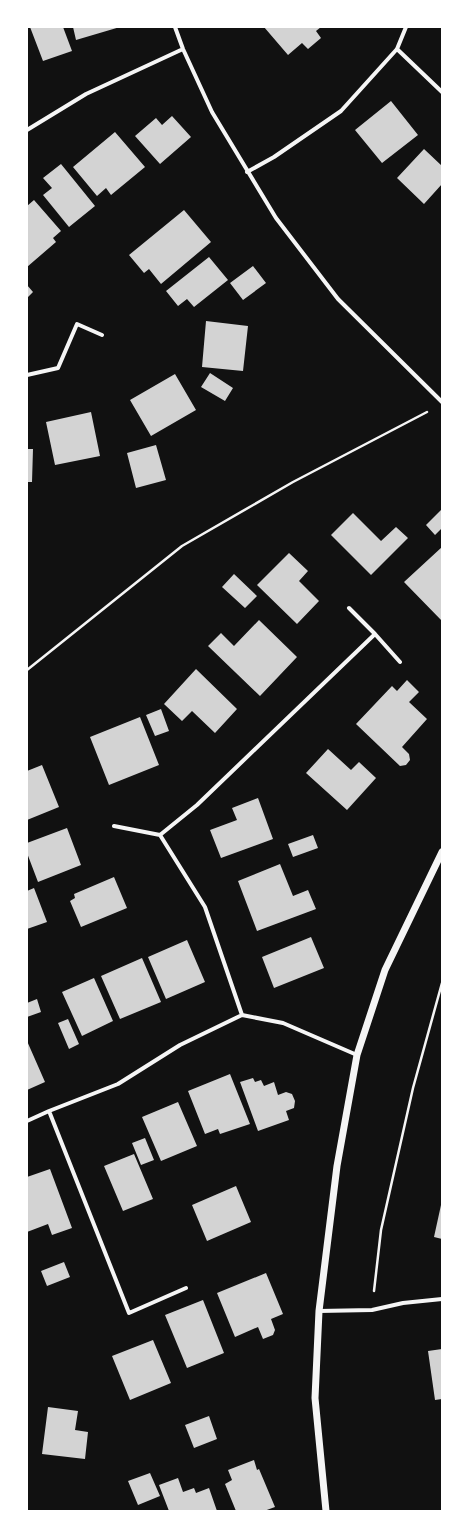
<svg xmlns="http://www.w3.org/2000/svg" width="469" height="1538" font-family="Figtree,sans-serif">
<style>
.building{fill:#d3d3d3}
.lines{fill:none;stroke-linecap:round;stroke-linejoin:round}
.path{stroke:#f5f5f5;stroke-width:2.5}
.minor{stroke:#f5f5f5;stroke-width:4}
.tertiary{stroke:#f5f5f5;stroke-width:7}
</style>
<rect width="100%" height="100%" fill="#111"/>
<path class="building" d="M 30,27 L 63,27 L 72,51 L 43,61 Z
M 73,27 L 120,27 L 76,40 Z
M 264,27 L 321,27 L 316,31 L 321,38 L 308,49 L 302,43 L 288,55 Z
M 391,101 L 418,135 L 382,163 L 355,130 Z
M 172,116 L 191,137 L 160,164 L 135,136 L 156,118 L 162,125 Z
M 115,132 L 145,167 L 111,195 L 106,188 L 97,196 L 73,167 Z
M 424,149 L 442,166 L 442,184 L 424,204 L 397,178 Z
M 61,164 L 95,206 L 69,227 L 43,195 L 52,188 L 43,178 Z
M 34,200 L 61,231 L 53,238 L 56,242 L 27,267 L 27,206 Z
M 184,210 L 211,242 L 161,284 L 149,269 L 144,273 L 129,255 Z
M 209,257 L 228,280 L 194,307 L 187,299 L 178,306 L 166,291 Z
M 253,266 L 266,283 L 243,300 L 230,283 Z
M 27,285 L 33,292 L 27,298 Z
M 206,321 L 248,326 L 243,371 L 202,367 Z
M 210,373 L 233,388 L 225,401 L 201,387 Z
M 175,374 L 196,410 L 151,436 L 130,400 Z
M 91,412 L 100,456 L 55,465 L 46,422 Z
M 156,445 L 166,480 L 136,488 L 127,453 Z
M 27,449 L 33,449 L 32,482 L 27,482 Z
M 442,509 L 442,528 L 435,535 L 426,525 Z
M 353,513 L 381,541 L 396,527 L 408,538 L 371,575 L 331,535 Z
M 442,547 L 442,621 L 404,582 Z
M 289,553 L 308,571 L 299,581 L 319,601 L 297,624 L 257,585 Z
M 234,574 L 257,596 L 245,608 L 222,587 Z
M 259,620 L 297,657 L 260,696 L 208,646 L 221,633 L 234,646 Z
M 196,669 L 237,709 L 215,733 L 192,711 L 182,721 L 164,704 Z
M 407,680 L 419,692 L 409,702 L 427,719 L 402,747 L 409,754 L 410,760 L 406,765 L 400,766 L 356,724 L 392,686 L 397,691 Z
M 161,709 L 169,731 L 155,736 L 146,715 Z
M 140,717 L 159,765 L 109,785 L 90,737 Z
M 328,749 L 351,770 L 359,762 L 376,778 L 347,810 L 306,773 Z
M 42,765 L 59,807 L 27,820 L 27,771 Z
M 258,798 L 273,839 L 221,858 L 210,830 L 237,820 L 232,808 Z
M 67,828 L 81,865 L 38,882 L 27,853 L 27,843 Z
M 313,835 L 318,848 L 293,857 L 288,844 Z
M 280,864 L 293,896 L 308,890 L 316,909 L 257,931 L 238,881 Z
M 114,877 L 127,908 L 81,927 L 70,901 L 75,898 L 74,894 Z
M 34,888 L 47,922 L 27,929 L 27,891 Z
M 311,937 L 324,968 L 274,988 L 262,957 Z
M 187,940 L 205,982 L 166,999 L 148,957 Z
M 142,958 L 161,1002 L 120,1019 L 101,976 Z
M 94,978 L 113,1021 L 82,1036 L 62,992 Z
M 37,999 L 41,1012 L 27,1017 L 27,1003 Z
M 68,1019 L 79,1044 L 69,1049 L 58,1023 Z
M 27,1041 L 45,1082 L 27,1090 Z
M 230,1074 L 250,1124 L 220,1134 L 218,1129 L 205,1134 L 188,1091 Z
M 253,1078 L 255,1082 L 261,1080 L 264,1086 L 274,1082 L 278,1095 L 286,1092 L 292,1094 L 295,1101 L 294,1108 L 286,1111 L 289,1120 L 258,1131 L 240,1082 Z
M 178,1102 L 197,1146 L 161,1161 L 142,1117 Z
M 145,1138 L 154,1160 L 141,1165 L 132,1143 Z
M 134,1154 L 153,1199 L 123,1211 L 104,1166 Z
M 50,1169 L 72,1228 L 52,1235 L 48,1224 L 27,1232 L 27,1177 Z
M 236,1186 L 251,1222 L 207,1241 L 192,1205 Z
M 441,1205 L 442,1205 L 442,1239 L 434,1237 Z
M 64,1262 L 70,1277 L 47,1286 L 41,1271 Z
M 266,1273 L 283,1314 L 271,1319 L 275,1330 L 273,1335 L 263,1339 L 258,1327 L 235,1337 L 217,1293 Z
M 203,1300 L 224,1353 L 187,1368 L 165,1315 Z
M 153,1340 L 171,1383 L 130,1400 L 112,1356 Z
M 442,1349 L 442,1399 L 435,1400 L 428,1351 Z
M 48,1407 L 78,1411 L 75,1430 L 88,1432 L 85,1459 L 42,1454 Z
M 209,1416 L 217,1439 L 194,1448 L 185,1425 Z
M 254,1460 L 257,1470 L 259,1469 L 275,1507 L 264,1511 L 236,1511 L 225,1484 L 232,1480 L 228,1470 Z
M 150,1473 L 160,1496 L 138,1505 L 128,1481 Z
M 178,1478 L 183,1492 L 194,1488 L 196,1493 L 209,1488 L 217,1511 L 169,1511 L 159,1485 Z"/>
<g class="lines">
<path class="path" d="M 27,670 L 182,546 L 293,482 L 427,412
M 374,1291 L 381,1230 L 413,1088 L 442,983"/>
<path class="minor" d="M 175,27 L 183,49 L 212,112 L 276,218 L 338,299 L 442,402
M 397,49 L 442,92
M 27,130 L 86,94 L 183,49
M 247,172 L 274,157 L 341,111 L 397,49 L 406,27
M 27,375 L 58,368 L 77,324 L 102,335
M 349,608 L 375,634
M 114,826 L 160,835
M 242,1015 L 205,907 L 160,835 L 197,805 L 375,634 L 400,662
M 49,1111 L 129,1313 L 186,1288
M 27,1121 L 49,1111 L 118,1084 L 180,1045 L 242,1015 L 283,1023 L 357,1055
M 319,1311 L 372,1310 L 403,1303 L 442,1299"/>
<path class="tertiary" d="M 326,1511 L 315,1398 L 319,1311 L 337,1166 L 357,1055 L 385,970 L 442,852"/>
</g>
<rect width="469" height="1538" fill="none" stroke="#ffffff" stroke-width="56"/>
</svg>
